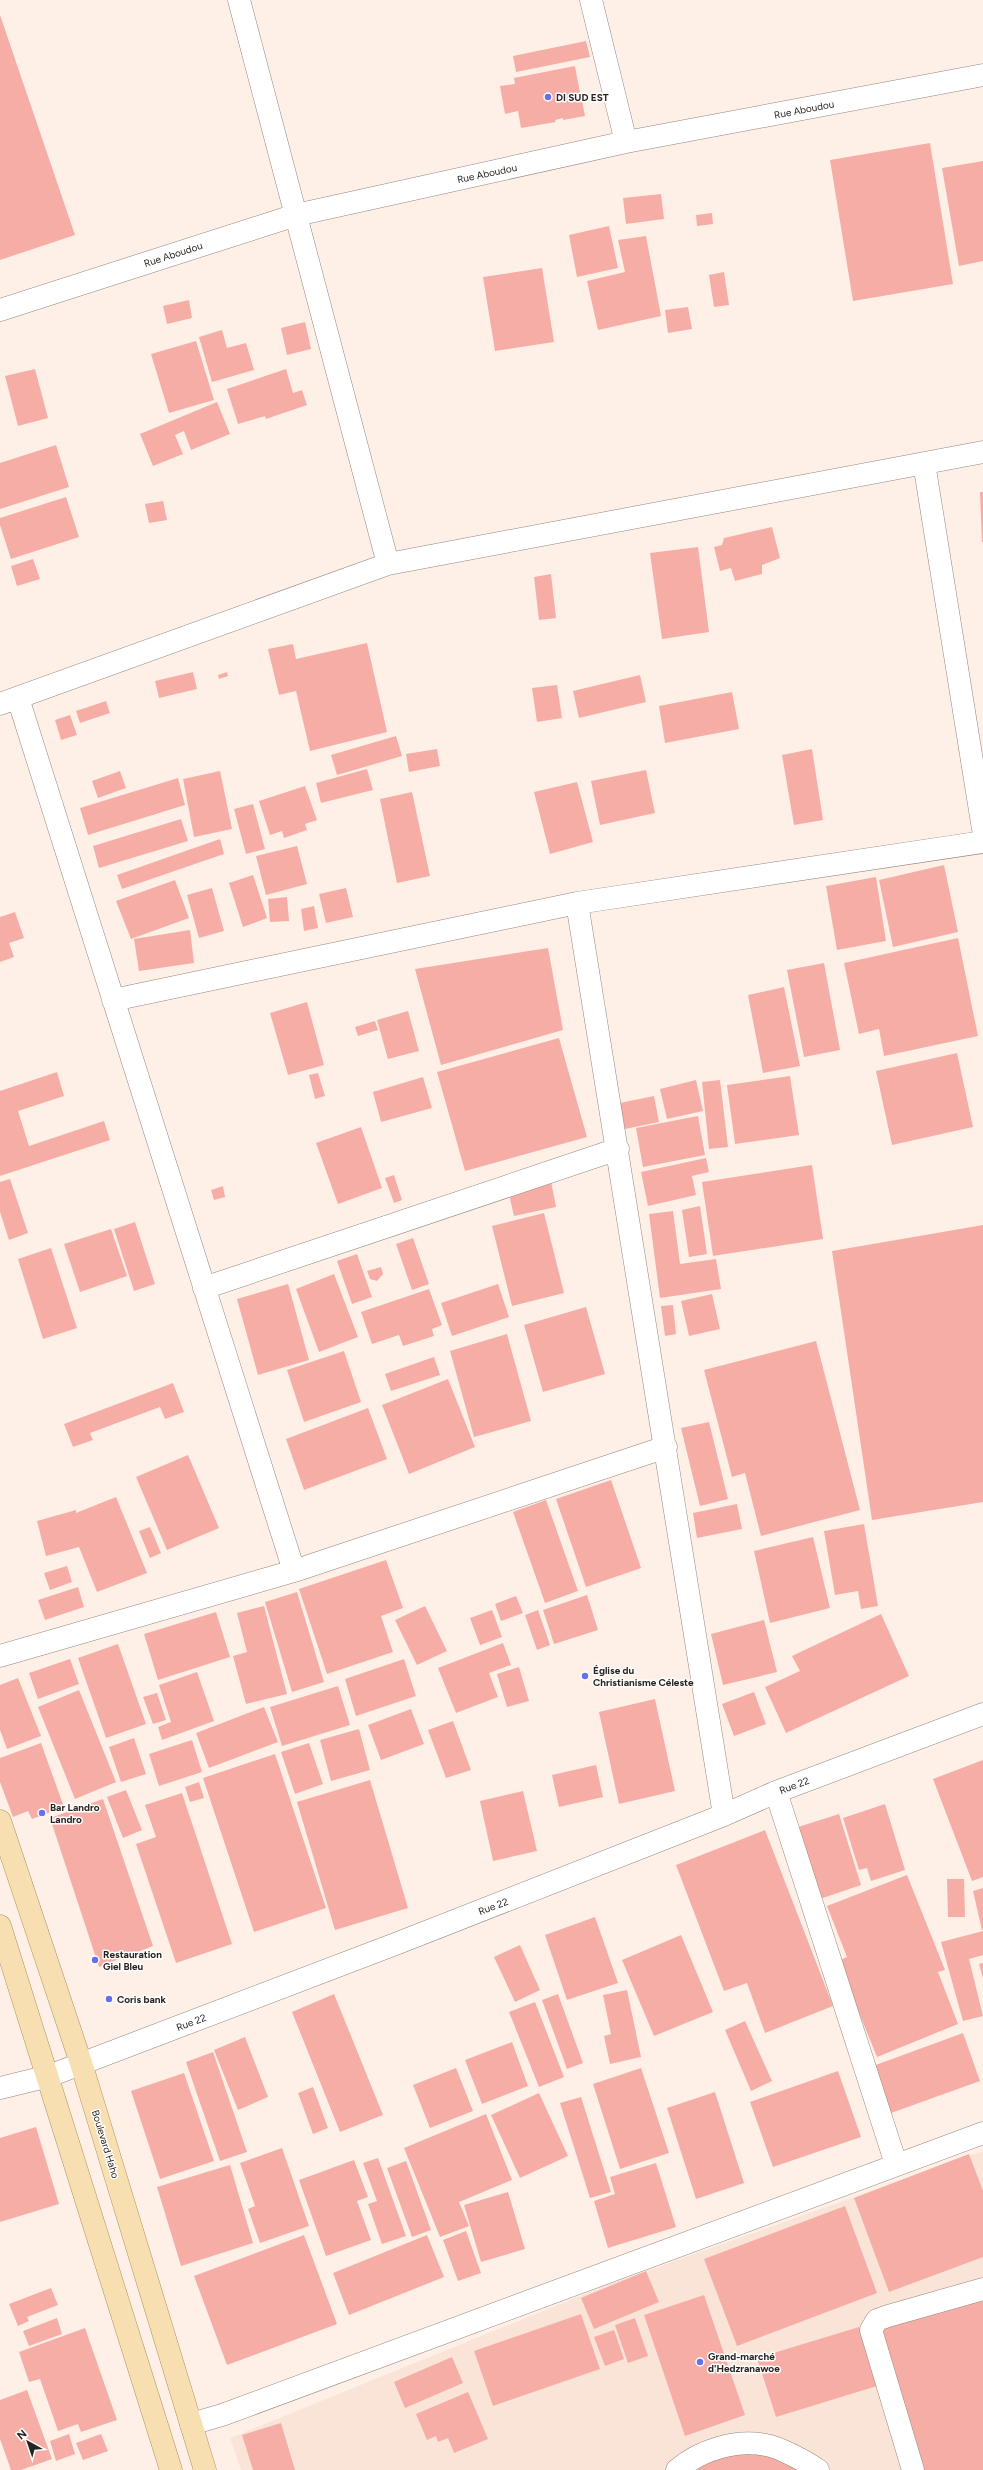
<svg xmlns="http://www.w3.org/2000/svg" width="983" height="2470" font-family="Figtree,sans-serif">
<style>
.built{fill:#fae4d7}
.building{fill:#f6ada5}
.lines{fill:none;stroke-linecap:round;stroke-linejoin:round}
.minor-casing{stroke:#93867d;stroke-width:23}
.major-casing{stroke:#ab905e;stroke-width:23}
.minor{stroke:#fff;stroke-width:22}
.major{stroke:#f7dfb2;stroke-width:22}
.poi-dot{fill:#6471e9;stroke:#fff;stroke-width:1.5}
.labels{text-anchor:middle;stroke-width:3;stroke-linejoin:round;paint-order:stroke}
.poi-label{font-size:10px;font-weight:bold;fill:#292320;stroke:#fff;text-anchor:start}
.street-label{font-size:10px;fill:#292320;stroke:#fff}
</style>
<rect width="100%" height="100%" fill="#fff0e7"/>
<path class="built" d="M 983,2151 L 983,2470 L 241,2470 L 230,2438 L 602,2287 Z"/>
<path class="building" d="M 0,15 L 75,235 L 0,260 Z
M 586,41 L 590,57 L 516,72 L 513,56 Z
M 575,66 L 580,93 L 575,94 L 577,101 L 582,100 L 585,116 L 563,120 L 563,118 L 555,120 L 556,122 L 521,128 L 518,111 L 505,114 L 500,86 L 515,84 L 514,78 Z
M 930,143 L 953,284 L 853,301 L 830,160 Z
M 983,161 L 983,261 L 959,266 L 942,168 Z
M 661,194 L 664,219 L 626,224 L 623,198 Z
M 712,213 L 713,224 L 697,226 L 696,215 Z
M 609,226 L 618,268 L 577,277 L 569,235 Z
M 646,236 L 661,316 L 598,330 L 587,281 L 625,272 L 618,240 Z
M 542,268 L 554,342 L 495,351 L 483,277 Z
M 724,272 L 729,305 L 714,307 L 709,275 Z
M 189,300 L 192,318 L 167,324 L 163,306 Z
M 688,307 L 692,329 L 668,333 L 665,310 Z
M 305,322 L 311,349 L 287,355 L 281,328 Z
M 222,330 L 227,348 L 246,343 L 254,370 L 212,382 L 199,337 Z
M 196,341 L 214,400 L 169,413 L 151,354 Z
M 35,369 L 48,418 L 18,426 L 5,376 Z
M 286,369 L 293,393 L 302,390 L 307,405 L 266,419 L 265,416 L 238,424 L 227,389 Z
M 217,402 L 230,434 L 191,450 L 184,431 L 175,435 L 183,454 L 153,466 L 140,434 Z
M 56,445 L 69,487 L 0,509 L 0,463 Z
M 980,492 L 983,492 L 983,542 L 982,542 Z
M 66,497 L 79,537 L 11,559 L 0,525 L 0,518 Z
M 163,501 L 167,520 L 149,523 L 145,504 Z
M 772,527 L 780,558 L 762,565 L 762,574 L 735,581 L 731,568 L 720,571 L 714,547 L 722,545 L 724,538 Z
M 698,547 L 709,632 L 662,639 L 650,553 Z
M 33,559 L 40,579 L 17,586 L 11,566 Z
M 551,574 L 556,618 L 539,620 L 534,577 Z
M 367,643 L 387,732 L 310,751 L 296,691 L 279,695 L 268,649 L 293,644 L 296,659 Z
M 193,672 L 197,689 L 159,698 L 155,681 Z
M 227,672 L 228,676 L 219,679 L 218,675 Z
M 640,675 L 646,702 L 579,718 L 573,691 Z
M 557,685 L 562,718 L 537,722 L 532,688 Z
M 732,692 L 739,729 L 665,743 L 659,706 Z
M 106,701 L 110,713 L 80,723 L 76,711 Z
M 70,715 L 77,735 L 61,740 L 55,720 Z
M 396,736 L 402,756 L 337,775 L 331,755 Z
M 437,749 L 440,766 L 409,772 L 406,754 Z
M 812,749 L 823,820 L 794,825 L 782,755 Z
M 367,769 L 373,790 L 321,803 L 316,783 Z
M 646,770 L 655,813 L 600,825 L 591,781 Z
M 120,771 L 126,788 L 98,798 L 92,781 Z
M 220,771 L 232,829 L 194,837 L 183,779 Z
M 178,778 L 185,805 L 88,835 L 80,808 Z
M 577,782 L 593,842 L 550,854 L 534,792 Z
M 305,786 L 317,820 L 305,824 L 307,830 L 284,838 L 282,831 L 270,835 L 259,801 Z
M 412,792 L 430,876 L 397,883 L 380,799 Z
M 253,804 L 265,849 L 246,854 L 234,809 Z
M 181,819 L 188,841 L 99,868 L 93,846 Z
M 220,839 L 224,854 L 122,889 L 117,875 Z
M 297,846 L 307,884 L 266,895 L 256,856 Z
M 944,865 L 958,932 L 893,947 L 879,880 Z
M 253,875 L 267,918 L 243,927 L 229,883 Z
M 876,877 L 886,941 L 837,950 L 826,886 Z
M 175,880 L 189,918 L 131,939 L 116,901 Z
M 212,888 L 224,931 L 199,938 L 187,895 Z
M 346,888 L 353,917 L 326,923 L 319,894 Z
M 287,897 L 289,921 L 270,922 L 268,899 Z
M 314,906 L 318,928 L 304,931 L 301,909 Z
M 15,912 L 24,938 L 9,943 L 14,957 L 0,962 L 0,917 Z
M 190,930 L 194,963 L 139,971 L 134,939 Z
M 958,938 L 978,1036 L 884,1056 L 879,1029 L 859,1034 L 844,963 Z
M 548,948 L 563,1030 L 441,1065 L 415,969 Z
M 824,963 L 840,1050 L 804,1057 L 787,970 Z
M 784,987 L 800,1066 L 763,1073 L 748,995 Z
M 307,1002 L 324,1065 L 288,1075 L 270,1013 Z
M 408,1011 L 419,1051 L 388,1059 L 377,1020 Z
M 375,1021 L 378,1030 L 358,1036 L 355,1027 Z
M 559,1038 L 587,1137 L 465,1171 L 437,1072 Z
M 957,1053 L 973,1127 L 892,1145 L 876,1071 Z
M 57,1072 L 64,1096 L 18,1111 L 29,1146 L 104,1121 L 110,1140 L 0,1176 L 0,1091 Z
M 318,1073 L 325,1096 L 315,1099 L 309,1075 Z
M 790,1076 L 799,1135 L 735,1144 L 727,1085 Z
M 423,1077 L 432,1108 L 381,1122 L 373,1092 Z
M 696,1080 L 703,1111 L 667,1119 L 660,1089 Z
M 720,1080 L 728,1147 L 709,1149 L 702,1082 Z
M 654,1096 L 659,1122 L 625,1129 L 620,1103 Z
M 698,1116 L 705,1155 L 643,1167 L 636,1128 Z
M 361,1127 L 382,1188 L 338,1204 L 316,1143 Z
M 706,1158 L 709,1172 L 692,1176 L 696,1195 L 648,1206 L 641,1172 Z
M 812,1165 L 823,1239 L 713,1256 L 702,1182 Z
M 394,1175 L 402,1200 L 394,1203 L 385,1178 Z
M 10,1179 L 28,1233 L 9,1240 L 0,1212 L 0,1182 Z
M 551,1181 L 556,1207 L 514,1216 L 508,1190 Z
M 223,1186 L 225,1197 L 214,1200 L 211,1190 Z
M 700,1206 L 707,1254 L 689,1257 L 682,1210 Z
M 673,1211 L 680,1264 L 716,1259 L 721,1289 L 660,1298 L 649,1214 Z
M 544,1213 L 564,1293 L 512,1306 L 492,1226 Z
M 135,1222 L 155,1284 L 134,1291 L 114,1229 Z
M 983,1225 L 983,1502 L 872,1520 L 832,1251 Z
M 111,1229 L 127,1276 L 80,1292 L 64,1244 Z
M 413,1238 L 429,1284 L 412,1290 L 396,1244 Z
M 51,1248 L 77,1328 L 43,1339 L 18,1259 Z
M 357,1254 L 372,1297 L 352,1304 L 337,1261 Z
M 381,1267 L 383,1274 L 377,1281 L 370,1279 L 367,1271 Z
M 334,1274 L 358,1337 L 319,1352 L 296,1289 Z
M 288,1284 L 309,1360 L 258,1375 L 237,1299 Z
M 498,1284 L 509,1317 L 452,1336 L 441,1303 Z
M 429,1289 L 442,1325 L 432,1329 L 434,1336 L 403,1346 L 399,1335 L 372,1344 L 361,1312 Z
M 712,1294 L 720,1329 L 689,1336 L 681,1301 Z
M 673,1305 L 676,1334 L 665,1336 L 661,1306 Z
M 586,1307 L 605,1374 L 543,1392 L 524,1325 Z
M 507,1334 L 531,1421 L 474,1437 L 450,1351 Z
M 816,1341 L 860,1510 L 761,1536 L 745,1473 L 732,1477 L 704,1370 Z
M 344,1351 L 361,1402 L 304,1422 L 287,1370 Z
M 434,1357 L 440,1375 L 391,1391 L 385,1374 Z
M 448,1379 L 475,1447 L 409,1474 L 382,1405 Z
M 173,1383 L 184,1412 L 165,1419 L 160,1407 L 90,1433 L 93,1440 L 73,1447 L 64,1424 Z
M 368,1408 L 387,1459 L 304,1490 L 286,1439 Z
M 709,1422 L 728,1499 L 700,1506 L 681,1428 Z
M 188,1455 L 219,1528 L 167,1550 L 136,1477 Z
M 611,1480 L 641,1568 L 586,1587 L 556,1499 Z
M 116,1497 L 147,1573 L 97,1592 L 79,1547 L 46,1556 L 37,1521 L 76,1510 L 76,1513 Z
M 546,1500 L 578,1591 L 545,1603 L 513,1512 Z
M 737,1504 L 742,1529 L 697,1538 L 693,1513 Z
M 864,1524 L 878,1606 L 861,1609 L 858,1591 L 835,1595 L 824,1531 Z
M 150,1527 L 161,1553 L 150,1558 L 139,1531 Z
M 813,1537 L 830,1608 L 770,1623 L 754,1551 Z
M 386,1560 L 403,1608 L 381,1616 L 393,1652 L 327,1674 L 299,1589 Z
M 67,1566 L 72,1582 L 50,1590 L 44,1573 Z
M 78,1587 L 84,1607 L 45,1620 L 38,1600 Z
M 297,1592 L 324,1682 L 292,1692 L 265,1602 Z
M 587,1595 L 598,1630 L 554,1644 L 543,1610 Z
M 516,1596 L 523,1613 L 501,1621 L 495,1604 Z
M 264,1606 L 287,1694 L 246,1704 L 233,1656 L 247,1652 L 237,1613 Z
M 425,1606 L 447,1651 L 417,1665 L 395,1620 Z
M 492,1610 L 502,1637 L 480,1645 L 470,1618 Z
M 538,1610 L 550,1645 L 537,1650 L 525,1615 Z
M 216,1612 L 230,1657 L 158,1680 L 144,1634 Z
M 881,1614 L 909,1676 L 786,1733 L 765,1687 L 800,1671 L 792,1656 Z
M 764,1620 L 777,1672 L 723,1685 L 711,1634 Z
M 503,1643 L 511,1665 L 489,1673 L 498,1697 L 456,1713 L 438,1668 Z
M 118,1644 L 146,1724 L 106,1738 L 78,1658 Z
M 70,1659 L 79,1684 L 38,1699 L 29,1673 Z
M 404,1659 L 416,1696 L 356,1716 L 345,1679 Z
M 519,1667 L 529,1701 L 507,1707 L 497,1674 Z
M 197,1672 L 214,1721 L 162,1740 L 158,1727 L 171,1722 L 159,1685 Z
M 18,1678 L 41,1736 L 7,1749 L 0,1730 L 0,1685 Z
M 338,1686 L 350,1725 L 282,1746 L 270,1707 Z
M 79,1690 L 116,1782 L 75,1799 L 38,1707 Z
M 754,1692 L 766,1724 L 734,1736 L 722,1704 Z
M 157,1693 L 166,1720 L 153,1724 L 143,1697 Z
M 655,1699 L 675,1791 L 619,1804 L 599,1712 Z
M 264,1707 L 278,1742 L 209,1768 L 196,1733 Z
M 411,1709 L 424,1744 L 381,1760 L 368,1725 Z
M 453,1721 L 471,1770 L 446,1778 L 428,1730 Z
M 359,1729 L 370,1770 L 331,1781 L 320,1740 Z
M 134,1738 L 146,1774 L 121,1782 L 109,1747 Z
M 192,1740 L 202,1772 L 159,1786 L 149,1754 Z
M 41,1743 L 64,1807 L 32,1819 L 28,1811 L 13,1817 L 0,1782 L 0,1758 Z
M 309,1743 L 323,1784 L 295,1794 L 281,1752 Z
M 275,1754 L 326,1908 L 254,1932 L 203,1778 Z
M 983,1760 L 983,1877 L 972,1881 L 933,1779 Z
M 596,1765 L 603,1797 L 559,1807 L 552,1775 Z
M 370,1780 L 408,1908 L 335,1930 L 297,1802 Z
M 199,1782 L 204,1798 L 190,1802 L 185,1787 Z
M 126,1790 L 142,1830 L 123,1838 L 107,1797 Z
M 523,1791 L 537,1851 L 493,1861 L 480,1801 Z
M 182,1793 L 232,1944 L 176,1963 L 136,1844 L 156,1837 L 145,1805 Z
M 103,1799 L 153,1946 L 99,1967 L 50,1818 Z
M 885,1804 L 905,1870 L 871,1881 L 867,1868 L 859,1870 L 843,1818 Z
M 839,1814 L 861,1885 L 817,1900 L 795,1828 Z
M 765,1830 L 833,2006 L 765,2033 L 747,1983 L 724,1991 L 676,1865 Z
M 907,1875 L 945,1970 L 938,1972 L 958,2024 L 877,2057 L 838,1961 L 847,1957 L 827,1906 Z
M 947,1879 L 964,1879 L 965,1917 L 948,1917 Z
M 983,1888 L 983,1930 L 982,1930 L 973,1891 Z
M 595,1917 L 618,1983 L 567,2000 L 545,1935 Z
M 983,1931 L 983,1955 L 969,1959 L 983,2016 L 963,2021 L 941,1942 Z
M 681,1935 L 713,2012 L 654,2036 L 622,1960 Z
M 520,1945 L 540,1990 L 515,2002 L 494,1957 Z
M 983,1963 L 983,1978 L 979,1964 Z
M 627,1990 L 641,2057 L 610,2064 L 604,2036 L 611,2034 L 603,1995 Z
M 334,1994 L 383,2115 L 340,2132 L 292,2012 Z
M 558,1994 L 583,2063 L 567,2069 L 542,2000 Z
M 535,2002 L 564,2077 L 539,2087 L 509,2012 Z
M 745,2021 L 772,2081 L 751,2091 L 725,2030 Z
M 963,2033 L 980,2081 L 891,2113 L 873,2066 Z
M 245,2037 L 268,2097 L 238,2110 L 214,2050 Z
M 512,2042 L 528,2086 L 482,2104 L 465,2060 Z
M 213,2052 L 247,2152 L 220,2161 L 186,2062 Z
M 456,2068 L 473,2111 L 430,2128 L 413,2085 Z
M 641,2068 L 669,2153 L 620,2169 L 593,2084 Z
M 838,2071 L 861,2137 L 773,2167 L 750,2102 Z
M 184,2073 L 214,2161 L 160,2179 L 131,2091 Z
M 313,2087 L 328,2128 L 313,2134 L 298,2093 Z
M 715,2092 L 744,2183 L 696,2199 L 667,2108 Z
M 539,2093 L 568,2156 L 520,2178 L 491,2115 Z
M 581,2097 L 611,2192 L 590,2198 L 560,2103 Z
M 486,2114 L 512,2180 L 459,2202 L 469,2226 L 440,2237 L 404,2148 Z
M 36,2127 L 59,2204 L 0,2222 L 0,2138 Z
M 282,2148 L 309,2226 L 260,2243 L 248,2209 L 255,2206 L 240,2163 Z
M 969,2154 L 983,2191 L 983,2257 L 889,2292 L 854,2198 Z
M 378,2158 L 406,2236 L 382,2244 L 368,2204 L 377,2201 L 363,2163 Z
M 354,2160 L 368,2197 L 357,2201 L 371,2240 L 326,2256 L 299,2180 Z
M 406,2161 L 431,2230 L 412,2237 L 387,2168 Z
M 656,2163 L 676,2227 L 608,2248 L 594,2201 L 615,2194 L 610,2177 Z
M 230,2165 L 253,2243 L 181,2266 L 157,2187 Z
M 508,2192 L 525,2249 L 481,2262 L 464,2205 Z
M 845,2206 L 877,2293 L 737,2346 L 704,2259 Z
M 466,2231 L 481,2273 L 458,2281 L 443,2240 Z
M 304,2235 L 337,2324 L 227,2365 L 194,2276 Z
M 427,2235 L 444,2277 L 349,2315 L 333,2273 Z
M 646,2271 L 659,2302 L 594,2329 L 581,2298 Z
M 51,2288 L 58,2305 L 27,2317 L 29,2321 L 18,2326 L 9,2304 Z
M 704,2295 L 745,2415 L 685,2436 L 644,2315 Z
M 981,2297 L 983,2303 L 983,2470 L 917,2470 L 874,2330 Z
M 581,2314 L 600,2369 L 493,2406 L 474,2351 Z
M 57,2318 L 62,2334 L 29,2346 L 23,2331 Z
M 635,2318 L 648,2356 L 628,2363 L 615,2325 Z
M 859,2327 L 877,2386 L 776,2417 L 757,2358 Z
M 85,2328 L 117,2420 L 81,2432 L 78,2424 L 58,2431 L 40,2379 L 29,2382 L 19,2352 Z
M 614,2330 L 624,2359 L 605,2366 L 594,2337 Z
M 452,2357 L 463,2383 L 405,2408 L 394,2382 Z
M 27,2390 L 52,2459 L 21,2470 L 11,2470 L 0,2439 L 0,2400 Z
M 468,2392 L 488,2439 L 454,2453 L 448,2438 L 438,2442 L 436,2436 L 427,2440 L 416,2414 Z
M 281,2423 L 295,2470 L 253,2470 L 242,2435 Z
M 69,2434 L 75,2454 L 56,2461 L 50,2441 Z
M 101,2434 L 108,2451 L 83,2460 L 76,2443 Z
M 746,2443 L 818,2470 L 677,2470 Z"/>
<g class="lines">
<defs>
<path id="minor" d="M 239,0 L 388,564
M 591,0 L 626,142
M 0,310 L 296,215 L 626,142 L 983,75
M 924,463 L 983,829
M 18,698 L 294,1571
M 0,704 L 388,564 L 983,452
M 577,903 L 724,1815
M 113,1000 L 577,903 L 983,842
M 204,1288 L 618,1149
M 0,1656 L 294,1571 L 666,1447
M 776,1792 L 896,2164
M 0,2088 L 49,2076 L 398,1943 L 724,1815 L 776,1792 L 983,1714
M 191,2424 L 222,2415 L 983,2133
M 677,2470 C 700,2450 736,2439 766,2445 C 779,2447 807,2462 818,2470
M 913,2470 L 871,2330 L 877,2320 L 888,2316 L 983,2289"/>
<path id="major" d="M 0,1821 L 81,2063 L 205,2470
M 0,1926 L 171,2470"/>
</defs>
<use href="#minor" class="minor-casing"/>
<use href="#major" class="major-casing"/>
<use href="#minor" class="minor"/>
<use href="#major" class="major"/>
</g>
<g class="poi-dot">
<circle cx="548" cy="97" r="4"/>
<circle cx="585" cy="1676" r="4"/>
<circle cx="42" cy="1813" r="4"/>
<circle cx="95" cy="1960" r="4"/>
<circle cx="109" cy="1999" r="4"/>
<circle cx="700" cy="2362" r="4"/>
</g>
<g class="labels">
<g class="poi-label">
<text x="556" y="101">DI SUD EST</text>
<text x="593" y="1674">Église du<tspan x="593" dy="12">Christianisme Céleste</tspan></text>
<text x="50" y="1811">Bar Landro<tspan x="50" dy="12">Landro</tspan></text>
<text x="103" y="1958">Restauration<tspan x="103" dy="12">Giel Bleu</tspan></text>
<text x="117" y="2003">Coris bank</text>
<text x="708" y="2360">Grand-marché<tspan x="708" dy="12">d'Hedzranawoe</tspan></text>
</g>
<g class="street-label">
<text transform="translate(804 109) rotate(-11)" y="4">Rue Aboudou</text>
<text transform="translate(487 173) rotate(-12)" y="4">Rue Aboudou</text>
<text transform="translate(173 254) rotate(-18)" y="4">Rue Aboudou</text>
<text transform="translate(794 1785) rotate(-21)" y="4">Rue 22</text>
<text transform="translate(493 1906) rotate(-21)" y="4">Rue 22</text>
<text transform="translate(191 2022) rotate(-21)" y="4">Rue 22</text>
<text transform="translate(106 2144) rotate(73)" y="4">Boulevard Haho</text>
</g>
</g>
<g transform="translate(28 2442) rotate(320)" stroke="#ffffff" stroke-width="3" paint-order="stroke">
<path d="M0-3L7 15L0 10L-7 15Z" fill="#292320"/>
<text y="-6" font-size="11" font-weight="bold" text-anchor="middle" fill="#292320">N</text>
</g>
</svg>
